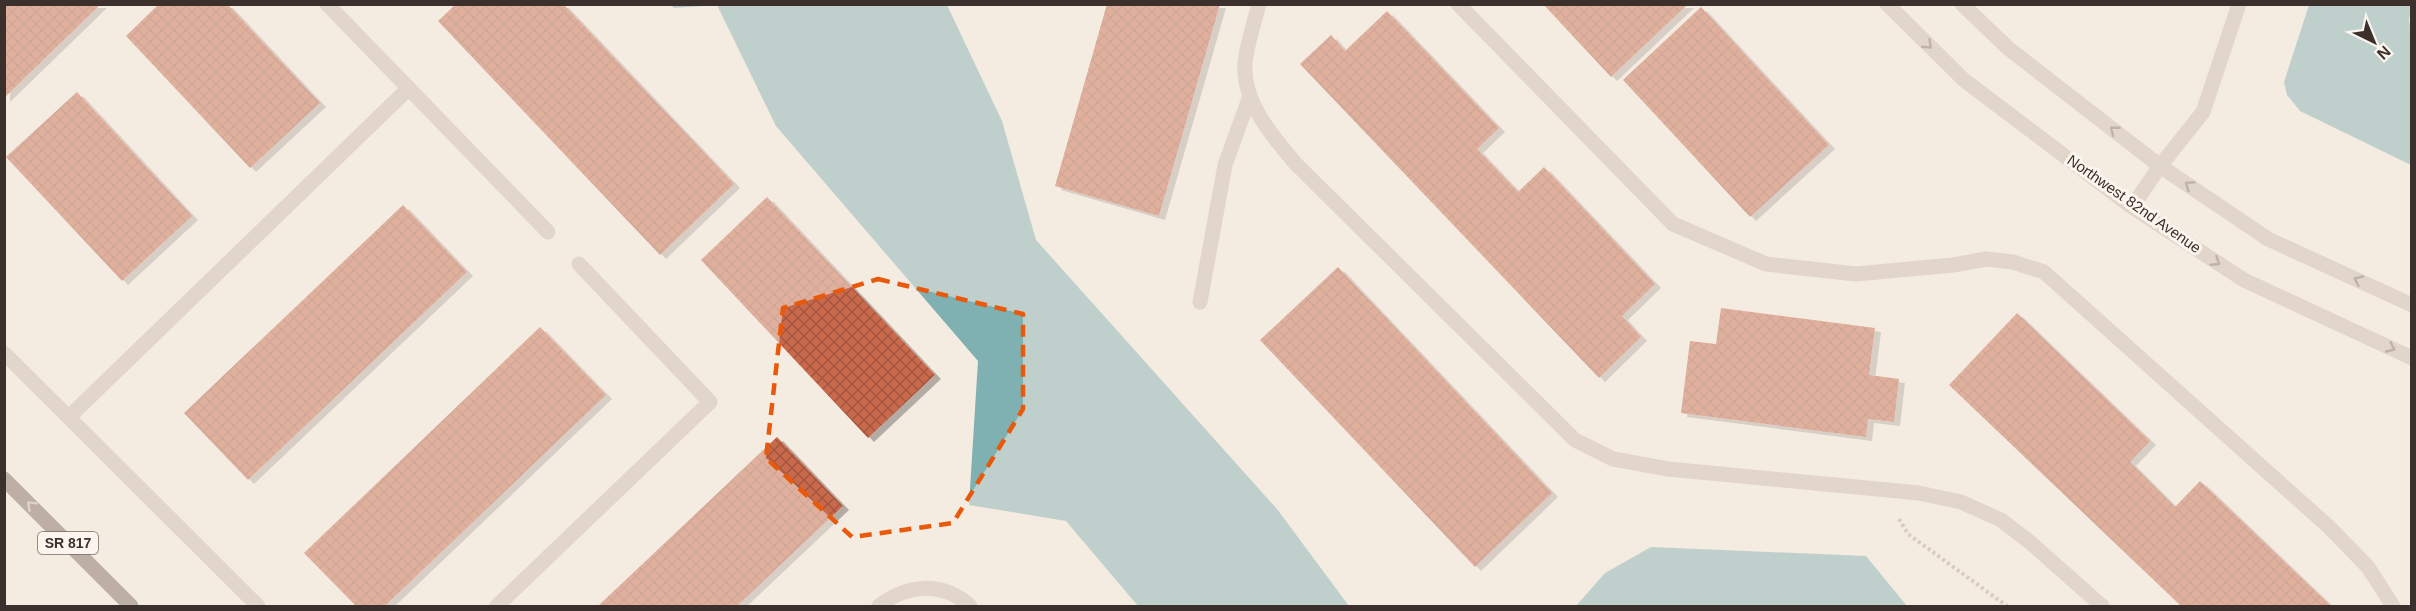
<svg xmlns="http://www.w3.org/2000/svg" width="2416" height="611" font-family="Arial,sans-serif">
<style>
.water{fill:#7fb0b2}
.building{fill:url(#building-cross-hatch);filter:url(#shadow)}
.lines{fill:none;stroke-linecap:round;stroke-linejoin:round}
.path{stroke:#b9a596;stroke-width:4;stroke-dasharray:3 3;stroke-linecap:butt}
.service{stroke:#cdbbac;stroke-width:15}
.minor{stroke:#cdbbac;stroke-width:15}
.tertiary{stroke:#cdbbac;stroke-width:15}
.primary{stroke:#7d675c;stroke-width:15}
.oneway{stroke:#7d6f65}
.oneway2{stroke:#c2b5ac}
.marked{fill:none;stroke:#e8590c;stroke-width:4.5;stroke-dasharray:12 8;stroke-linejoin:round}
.labels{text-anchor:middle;stroke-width:6;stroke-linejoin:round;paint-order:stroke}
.shield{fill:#fbf5ee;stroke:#756b66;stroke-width:1.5}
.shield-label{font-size:14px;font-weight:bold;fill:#3b302b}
.street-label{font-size:15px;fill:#3b302b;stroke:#fbf5ee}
</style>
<defs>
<pattern id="building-cross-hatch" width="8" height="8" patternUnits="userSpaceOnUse" patternTransform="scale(1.5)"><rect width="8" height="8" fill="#c8694b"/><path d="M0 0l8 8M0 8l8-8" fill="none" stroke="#a4573f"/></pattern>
<filter id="shadow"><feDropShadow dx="6" dy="4" stdDeviation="0" flood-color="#0004"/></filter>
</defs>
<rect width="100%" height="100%" fill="#f4ebe1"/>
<path class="water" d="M 671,5 L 947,5 L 1002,121 L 1036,240 L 1277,509 L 1349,606 L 1138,606 L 1066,521 L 969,505 L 978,361 L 776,126 L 717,5 L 674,8 Z
M 2309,5 L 2411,5 L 2409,21 L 2412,35 L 2411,165 L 2300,111 L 2287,95 L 2284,82 Z
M 1651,547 L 1866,556 L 1907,606 L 1576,606 L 1605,573 Z"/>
<path class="building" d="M 4,4 L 101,4 L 4,98 Z
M 159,4 L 227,4 L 320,103 L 250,168 L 126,36 Z
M 456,4 L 563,4 L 734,184 L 660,255 L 438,21 Z
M 1107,4 L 1220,4 L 1159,216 L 1055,186 Z
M 1543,4 L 1688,4 L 1611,77 Z
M 1701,7 L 1829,145 L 1750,217 L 1623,80 Z
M 1387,11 L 1499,128 L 1477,149 L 1518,192 L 1544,167 L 1655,284 L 1622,316 L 1641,337 L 1599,378 L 1300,64 L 1331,35 L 1345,51 Z
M 77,92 L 192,216 L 122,281 L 6,157 Z
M 767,197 L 935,375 L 868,438 L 701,260 Z
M 403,205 L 467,272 L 248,480 L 184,413 Z
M 1338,267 L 1552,493 L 1475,567 L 1260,340 Z
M 1721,308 L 1875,328 L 1869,375 L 1899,379 L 1894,422 L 1868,419 L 1866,437 L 1681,413 L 1690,341 L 1716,344 Z
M 2017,313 L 2150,441 L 2130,462 L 2175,507 L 2200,481 L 2331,606 L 2181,606 L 1949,385 Z
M 540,327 L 606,395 L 385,606 L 356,606 L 304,553 Z
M 777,437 L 843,506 L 737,606 L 598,606 Z"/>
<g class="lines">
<path class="path" d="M 1899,519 L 1908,534 L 2007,606"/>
<path class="service" d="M 327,4 L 548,232
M 2132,207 L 2160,166 L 2203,112 L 2239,4
M 4,353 L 258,606
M 69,417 L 409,88
M 497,606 L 710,402 L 579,264"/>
<path class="minor" d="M 1259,4 C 1254,23 1247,44 1245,63 C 1242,102 1273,137 1296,164 L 1575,440 L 1613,459 L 1668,469 L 1919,493 L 1961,502 L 2001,520 L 2031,543 L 2102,606
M 1458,4 L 1673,224 L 1766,264 L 1856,274 L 1953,265 L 1986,259 L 2013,262 L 2044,272 L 2329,527 L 2368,567 L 2393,606
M 1200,302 L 1225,165 L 1250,96
M 879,606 C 907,584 942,581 970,606"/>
<path class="tertiary" d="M 1887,4 L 1964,80 L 2132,207 L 2244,280 L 2412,358
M 1962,4 L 2008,48 L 2160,166 L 2268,239 L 2412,305"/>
<path class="primary" d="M 4,479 L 131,606"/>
</g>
<defs><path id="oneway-chevron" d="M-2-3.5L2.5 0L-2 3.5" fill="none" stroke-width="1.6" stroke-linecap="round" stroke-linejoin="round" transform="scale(1.5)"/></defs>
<g class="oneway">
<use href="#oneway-chevron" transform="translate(1928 45) rotate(44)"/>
<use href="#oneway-chevron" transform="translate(2114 130) rotate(-142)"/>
<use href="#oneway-chevron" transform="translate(2189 185) rotate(-146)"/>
<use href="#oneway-chevron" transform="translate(2216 262) rotate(33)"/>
<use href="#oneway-chevron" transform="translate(2358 280) rotate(-155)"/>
<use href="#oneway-chevron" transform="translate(2391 348) rotate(25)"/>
</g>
<use class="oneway2" href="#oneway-chevron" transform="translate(31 505) rotate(-135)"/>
<path d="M0 0H2416V611H0ZM 878,279 L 1023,314 L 1023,409 L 953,523 L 852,537 L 766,458 L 783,308 Z" fill="#f4ebe1" fill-opacity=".55" fill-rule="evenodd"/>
<path class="marked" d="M 878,279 L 1023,314 L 1023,409 L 953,523 L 852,537 L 766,458 L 783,308 Z"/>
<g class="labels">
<rect class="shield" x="38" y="532" width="60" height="22" rx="4.5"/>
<g class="shield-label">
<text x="68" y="548">SR 817</text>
</g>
<g class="street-label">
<text transform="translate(2134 204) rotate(35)" y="5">Northwest 82nd Avenue</text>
</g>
</g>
<rect width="2416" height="611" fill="none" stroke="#3b302b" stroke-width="12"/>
<g transform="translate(2374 42) rotate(137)" stroke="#fbf5ee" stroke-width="4.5" paint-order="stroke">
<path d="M0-4.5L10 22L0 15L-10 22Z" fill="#3b302b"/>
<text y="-9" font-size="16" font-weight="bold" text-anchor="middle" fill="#3b302b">N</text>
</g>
</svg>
